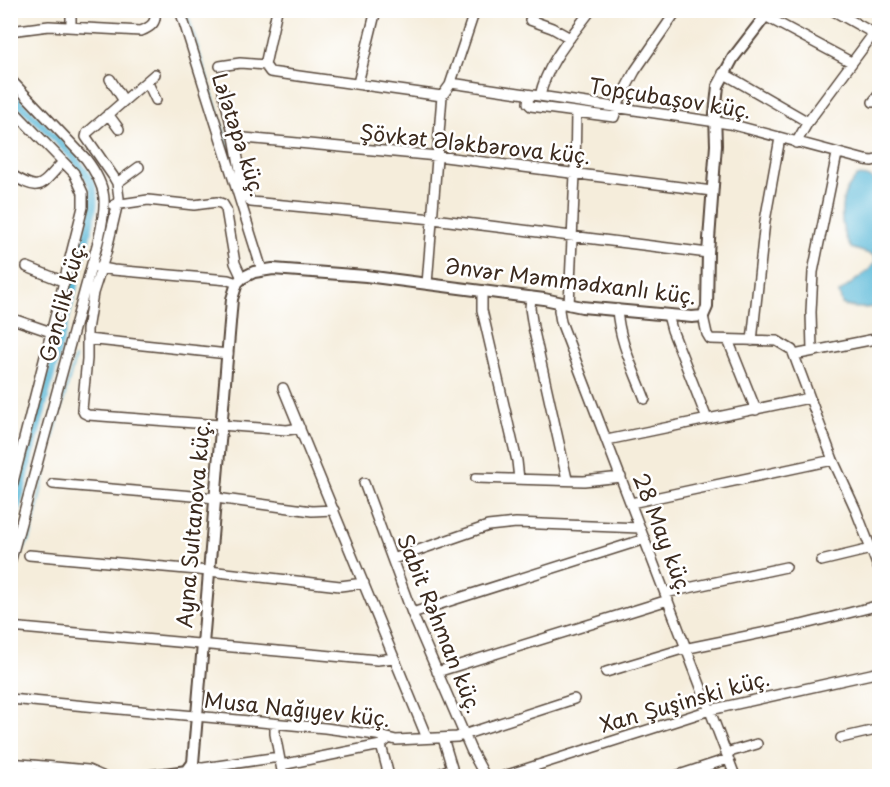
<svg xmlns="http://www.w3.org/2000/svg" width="890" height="787" font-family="'Playpen Sans',sans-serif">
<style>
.water{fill:#58b8d7;stroke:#4a717a;stroke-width:1.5}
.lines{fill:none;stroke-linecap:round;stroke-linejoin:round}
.stream{stroke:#58b8d7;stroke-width:2}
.canal{stroke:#58b8d7;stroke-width:8}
.minor-casing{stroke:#57473a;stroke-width:12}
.tertiary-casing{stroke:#57473a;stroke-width:14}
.minor{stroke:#fff;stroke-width:9}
.tertiary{stroke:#fff;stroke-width:10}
.labels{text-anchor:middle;stroke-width:5;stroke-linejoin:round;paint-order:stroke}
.street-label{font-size:21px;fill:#3b2a1e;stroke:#fff}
</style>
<rect width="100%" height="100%" fill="#fff"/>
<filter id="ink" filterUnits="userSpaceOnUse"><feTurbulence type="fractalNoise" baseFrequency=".0167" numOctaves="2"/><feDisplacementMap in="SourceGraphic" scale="12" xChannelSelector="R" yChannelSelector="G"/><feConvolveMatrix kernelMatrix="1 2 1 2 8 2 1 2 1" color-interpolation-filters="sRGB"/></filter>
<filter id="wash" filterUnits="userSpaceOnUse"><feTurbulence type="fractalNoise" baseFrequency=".008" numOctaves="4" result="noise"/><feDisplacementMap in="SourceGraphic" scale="24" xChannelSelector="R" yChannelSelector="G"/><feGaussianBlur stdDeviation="1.35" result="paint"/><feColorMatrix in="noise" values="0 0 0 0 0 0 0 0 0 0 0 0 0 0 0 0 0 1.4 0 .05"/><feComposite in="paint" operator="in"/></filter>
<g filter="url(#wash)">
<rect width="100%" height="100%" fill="#f5eddb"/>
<path class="water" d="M 857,176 L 870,177 L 879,186 L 880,305 C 869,309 851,309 842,304 L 839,293 L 869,270 L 876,261 L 873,255 L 851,248 C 842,233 839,214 844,196 C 846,189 853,182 857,176 Z"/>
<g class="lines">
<path class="stream" d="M 186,10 L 233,161
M 10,575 L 31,536 L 50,449 L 75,358"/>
<path class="canal" d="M 10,94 C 28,112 86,165 92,185 C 97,200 91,217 88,232 L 10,534"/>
</g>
</g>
<g filter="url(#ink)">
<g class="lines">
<defs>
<path id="minor" d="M 71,10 L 71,27
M 180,10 L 262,270
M 277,10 L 265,65 L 270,72 L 442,96
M 832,10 L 873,33
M 765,16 L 851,62
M 530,20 L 552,28 L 570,38
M 10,31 L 49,26 L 141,31 C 151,27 158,22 154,10
M 220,66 L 240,63 L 265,65
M 723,73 L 808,122
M 155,74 L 87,133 L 86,137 L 113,176 L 117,183 L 119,198 L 106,253 L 93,293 L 87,330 L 87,359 L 82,409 L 84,413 L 88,415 L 287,430 L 300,428
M 10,79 L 86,159 C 108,188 107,203 99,238 L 10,563
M 110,79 L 124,101
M 147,81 L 156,100
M 358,83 L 376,10
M 451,83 L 730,124 L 865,160 L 872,161 L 880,159
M 223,91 L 234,137 L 244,191 L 251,202 L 433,219 L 708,253
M 529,95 L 528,103 L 531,106 L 614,117 L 621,97 L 635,71 L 677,10
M 540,96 C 547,63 571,37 591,10
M 873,102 L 880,93
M 10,107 L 74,173 L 83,193 L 83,207 L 10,494
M 108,114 L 119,129
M 234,137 L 437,156 L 712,191
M 796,143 L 808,122 L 880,25
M 10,174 C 42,193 39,187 63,162
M 117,183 L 139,167
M 114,205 L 148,200 L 194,205 L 217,202 L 223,204 L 226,209 L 235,263 L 242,278
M 27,267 L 65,282
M 97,267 L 113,270 L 228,280 L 237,283
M 427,284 L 442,96 L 450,85 L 475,10
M 482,291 L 482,310 L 517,461 L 519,479
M 531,297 L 530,308 L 533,327 L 567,479
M 560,303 L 559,310 L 561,322 L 735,776
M 569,305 L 575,174 L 576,112
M 617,309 C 619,341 634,370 645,399
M 668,315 L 672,330 L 707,419
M 703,316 L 707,334 L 710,339 L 777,341 L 792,350 L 833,460 L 855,508 L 880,572
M 10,318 L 51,332
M 87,339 L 228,354
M 728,340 L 756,410
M 752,341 L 765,221 L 780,138
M 812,351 L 811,312 L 813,272 L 837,154
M 794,355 L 880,338
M 283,388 L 427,738
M 607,440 L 809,398
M 476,478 L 584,481 L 621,477
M 364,483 L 412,613 L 471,750 L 485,776
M 53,484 L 216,498 L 312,511 L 334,510
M 631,503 L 833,460
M 29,555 L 209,571 L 340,586 L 364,583
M 393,559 L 488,526 L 516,523 L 640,528
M 821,561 L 871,549
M 665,593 L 786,567
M 412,613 L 645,539
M 10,627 L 377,660 L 394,658
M 437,672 L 668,600
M 606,672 L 679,650 L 801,625 L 880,605
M 10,699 L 325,728 L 376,735 L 396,740 L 457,737 L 574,699
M 275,725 L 275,734 L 283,776
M 841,738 L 880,729
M 381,745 L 389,776
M 726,753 L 757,744
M 10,763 L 88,770 L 102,776
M 281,765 L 381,745 L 388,739
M 191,767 L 203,768 L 279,757
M 441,773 L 452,768 L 443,738
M 504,776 L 710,710 L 880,672
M 676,776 L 728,759"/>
<path id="tertiary" d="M 149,776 L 187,771 L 193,763 L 232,299 L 237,283 L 242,278 L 254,272 L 273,269 L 366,276 L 544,299 L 582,307 L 692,317 L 703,316 L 707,307 L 708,253 L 716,145 L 715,114 L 718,86 L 733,58 L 770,10"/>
</defs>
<use href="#minor" class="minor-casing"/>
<use href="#tertiary" class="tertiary-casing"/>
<use href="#minor" class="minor"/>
<use href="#tertiary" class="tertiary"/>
</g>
</g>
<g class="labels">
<g class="street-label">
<text transform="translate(670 99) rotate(9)" y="7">Topçubaşov küç.</text>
<text transform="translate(238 135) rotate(72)" y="7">Lələtəpə küç.</text>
<text transform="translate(475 145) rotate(6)" y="7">Şövkət Ələkbərova küç.</text>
<text transform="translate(571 282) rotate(7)" y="7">Ənvər Məmmədxanlı küç.</text>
<text transform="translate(63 302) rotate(-75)" y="7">Gənclik küç.</text>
<text transform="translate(194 524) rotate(-85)" y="7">Ayna Sultanova küç.</text>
<text transform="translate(662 534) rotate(69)" y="7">28 May küç.</text>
<text transform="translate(439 624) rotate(68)" y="7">Sabit Rəhman küç.</text>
<text transform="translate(685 702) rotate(-16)" y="7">Xan Şuşinski küç.</text>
<text transform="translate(297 710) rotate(6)" y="7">Musa Nağıyev küç.</text>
</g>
</g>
<rect width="890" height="787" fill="none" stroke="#fff" stroke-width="36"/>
</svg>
